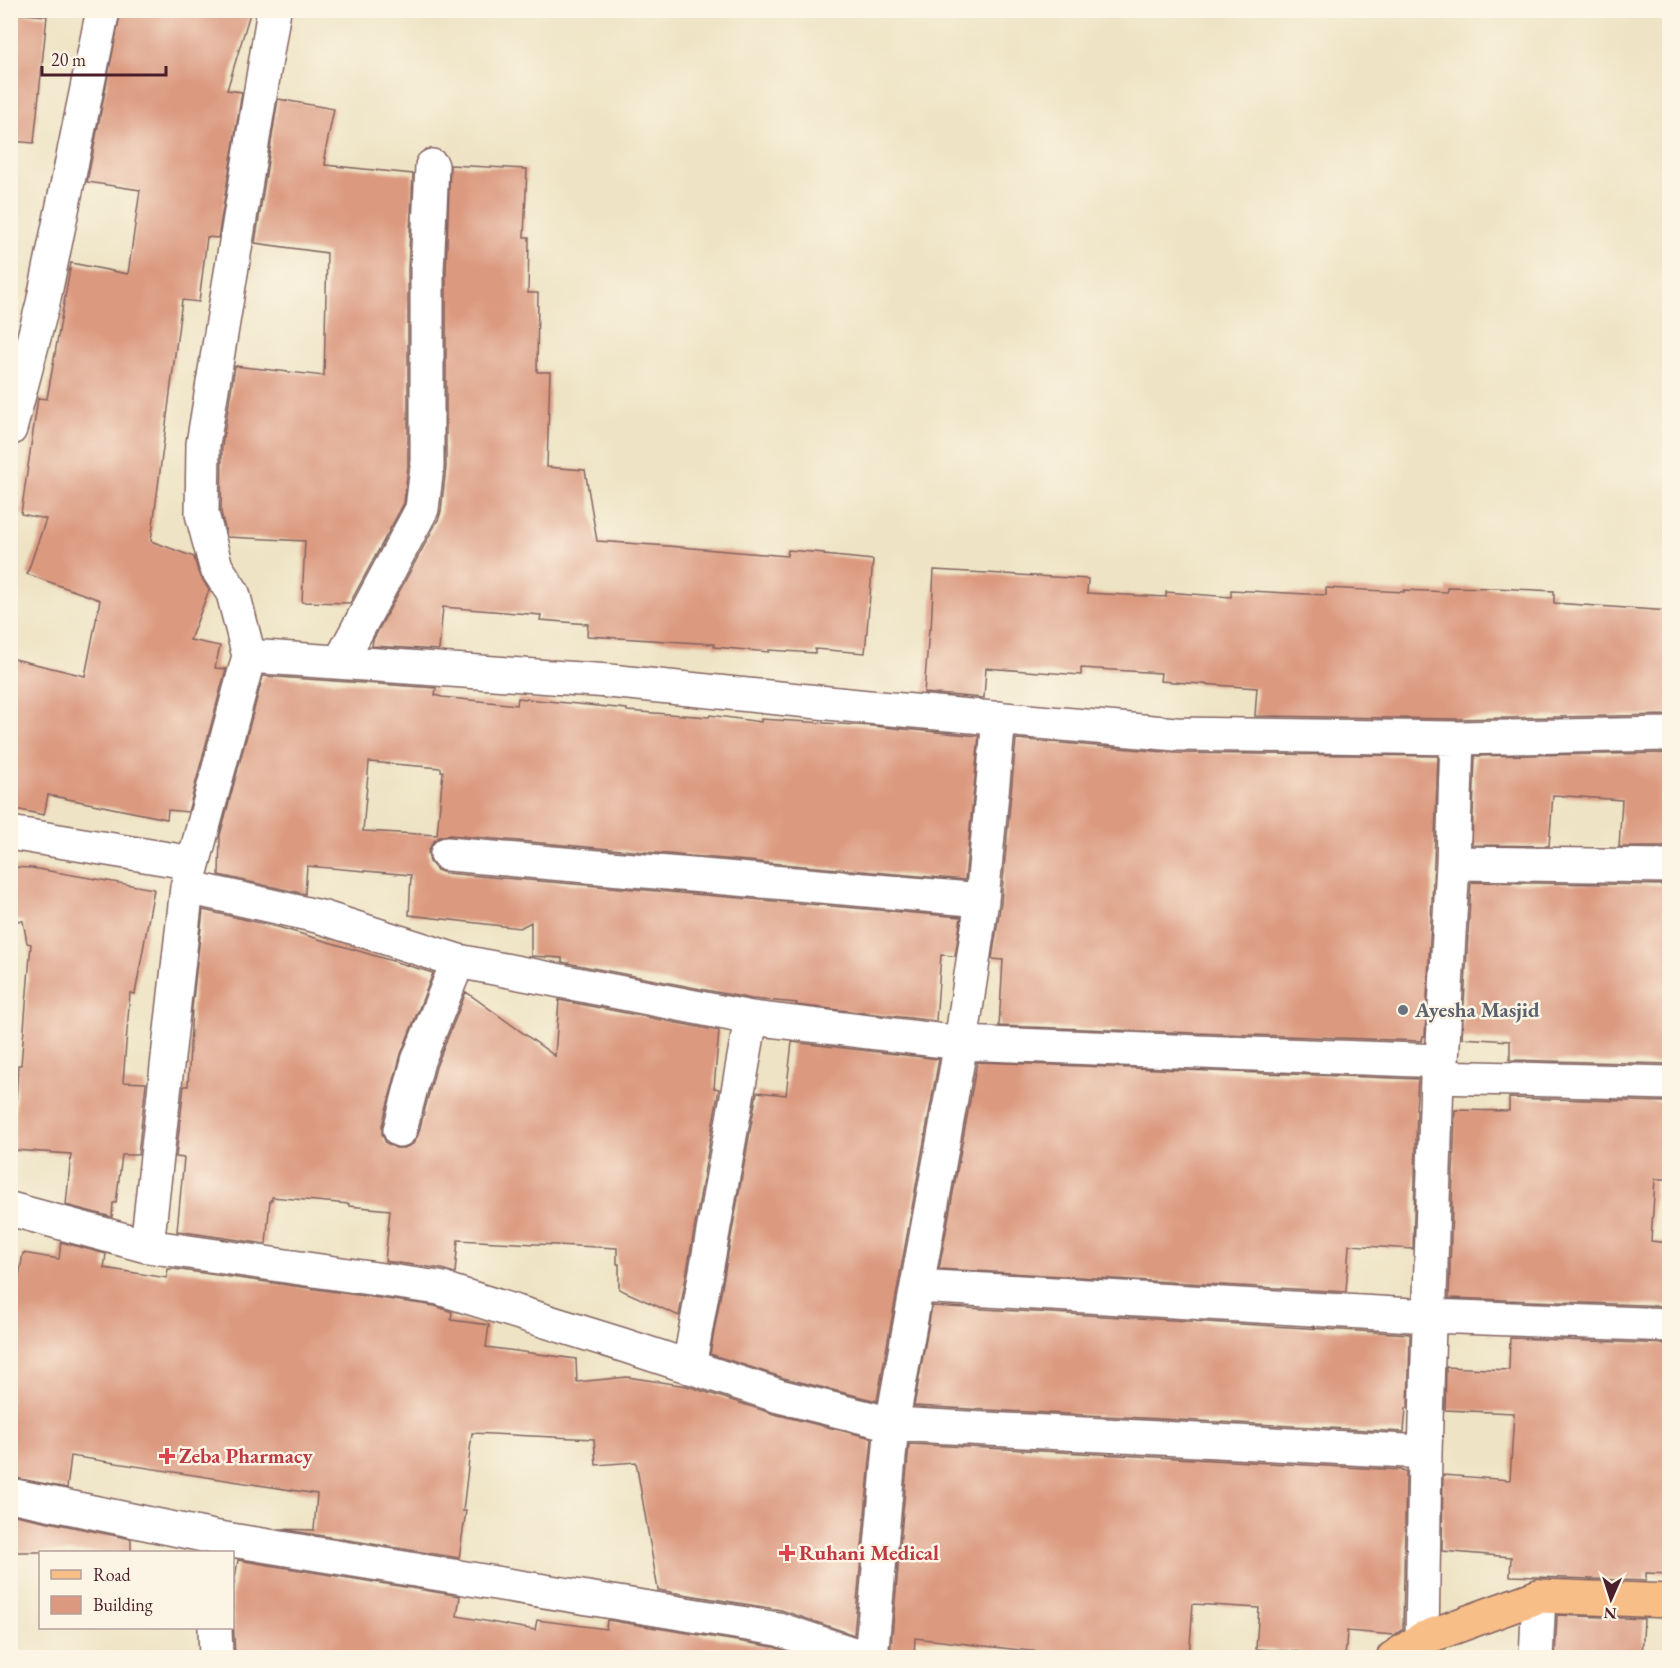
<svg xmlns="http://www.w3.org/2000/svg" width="1680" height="1668" font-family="'EB Garamond',serif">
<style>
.building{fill:#db9a80;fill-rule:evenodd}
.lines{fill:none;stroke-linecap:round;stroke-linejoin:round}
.minor-casing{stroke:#836461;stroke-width:36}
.major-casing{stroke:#836461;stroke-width:36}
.minor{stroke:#fff;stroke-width:33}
.major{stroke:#f7be88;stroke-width:33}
.worship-dot{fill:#6b7280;stroke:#fcf5e5;stroke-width:2}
.health-dot{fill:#e0444e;stroke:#fcf5e5;stroke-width:2}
.labels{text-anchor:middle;stroke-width:5;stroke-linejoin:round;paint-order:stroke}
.worship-label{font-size:21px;font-weight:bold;fill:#5b616d;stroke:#fcf5e5;text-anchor:start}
.health-label{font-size:21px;font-weight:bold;fill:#be3a42;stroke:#fcf5e5;text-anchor:start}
</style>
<rect width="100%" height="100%" fill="#fcf5e5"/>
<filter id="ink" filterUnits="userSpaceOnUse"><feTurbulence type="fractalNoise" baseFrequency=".0167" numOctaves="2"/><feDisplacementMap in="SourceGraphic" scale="12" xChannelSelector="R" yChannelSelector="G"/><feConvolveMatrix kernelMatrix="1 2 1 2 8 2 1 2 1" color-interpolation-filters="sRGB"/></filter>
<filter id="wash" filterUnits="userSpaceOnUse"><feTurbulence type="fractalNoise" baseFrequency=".008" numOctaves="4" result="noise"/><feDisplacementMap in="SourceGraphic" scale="24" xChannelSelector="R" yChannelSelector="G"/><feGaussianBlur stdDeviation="1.35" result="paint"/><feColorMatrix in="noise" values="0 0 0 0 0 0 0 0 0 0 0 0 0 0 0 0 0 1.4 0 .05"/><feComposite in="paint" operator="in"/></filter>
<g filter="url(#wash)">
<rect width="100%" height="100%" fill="#eee3c4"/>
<g id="blocks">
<path class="building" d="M 121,10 L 251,10 L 227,90 L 242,92 L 218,238 L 207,237 L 199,302 L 182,300 L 151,541 L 194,557 L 198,572 L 209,590 L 190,640 L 220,646 L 215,668 L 226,669 L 188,812 L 168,810 L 167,819 L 48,795 L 44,815 L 10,808 L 10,658 L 85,676 L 100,600 L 27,574 L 46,519 L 21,514 L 38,398 L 47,399 L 71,263 L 128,274 L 140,190 L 87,182 Z
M 10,13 L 47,16 L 34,143 L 10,141 Z
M 278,99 L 334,109 L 324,158 L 326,158 L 325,165 L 413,174 L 408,270 L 408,466 L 404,503 L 350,603 L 302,602 L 305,541 L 227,537 L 221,512 L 222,446 L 235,366 L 324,376 L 327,253 L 255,243 Z
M 450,165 L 527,169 L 524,237 L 529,237 L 528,293 L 538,293 L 537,372 L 550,372 L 547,467 L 585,470 L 597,541 L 669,546 L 787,556 L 788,550 L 824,553 L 824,555 L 873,560 L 865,653 L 815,649 L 815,653 L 769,650 L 769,652 L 714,647 L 714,644 L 587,636 L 588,624 L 540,620 L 541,615 L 443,607 L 439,650 L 372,646 L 373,640 L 439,518 L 441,511 L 446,467 L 446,270 Z
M 934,570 L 1088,579 L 1087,593 L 1166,597 L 1166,592 L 1231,597 L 1231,590 L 1326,595 L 1326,588 L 1404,592 L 1404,590 L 1447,592 L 1447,587 L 1497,588 L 1554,591 L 1554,603 L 1670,611 L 1670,715 L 1457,719 L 1255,716 L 1257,688 L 1160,681 L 1161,673 L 1081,668 L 1081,675 L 986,668 L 984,698 L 924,693 L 929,629 L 931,629 Z
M 263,676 L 436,688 L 435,695 L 442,697 L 517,705 L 518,698 L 627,709 L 627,711 L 709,717 L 710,715 L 761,722 L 761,719 L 872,726 L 979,736 L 965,880 L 449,835 L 439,837 L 432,843 L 428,852 L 430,862 L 437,870 L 445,873 L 961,917 L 955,956 L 941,955 L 936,1021 L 796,1005 L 797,1003 L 752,999 L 562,962 L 562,958 L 531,956 L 531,922 L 520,928 L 409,915 L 411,875 L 307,866 L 305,894 L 219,875 L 220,835 ZM 369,762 L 441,768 L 441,771 L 443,771 L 437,835 L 363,831 Z
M 1016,739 L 1176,753 L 1438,756 L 1434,862 L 1425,1036 L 1423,1036 L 1422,1041 L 999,1026 L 1003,960 L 992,959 L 1001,902 Z
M 1670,753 L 1670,847 L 1619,847 L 1622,800 L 1553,795 L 1549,846 L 1472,845 L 1475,756 Z
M 10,867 L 32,868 L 154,889 L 135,994 L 130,993 L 123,1082 L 146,1083 L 138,1155 L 122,1155 L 116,1203 L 113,1203 L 112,1217 L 66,1205 L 71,1154 L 13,1150 L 18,1065 L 21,1065 L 31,944 L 27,943 L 23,921 L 10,920 Z
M 1471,882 L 1670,885 L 1670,1064 L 1510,1060 L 1510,1041 L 1462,1038 Z
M 203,910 L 278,927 L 433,973 L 401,1054 L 382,1125 L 382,1134 L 386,1143 L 396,1148 L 404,1148 L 413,1144 L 418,1135 L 436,1067 L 466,992 L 555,1056 L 559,1000 L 719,1031 L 714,1088 L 719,1089 L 679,1316 L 619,1289 L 619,1264 L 617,1264 L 617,1248 L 458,1240 L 455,1273 L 442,1269 L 385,1261 L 390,1210 L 349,1206 L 349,1204 L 272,1197 L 272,1200 L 270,1200 L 266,1244 L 177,1231 L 184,1158 L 176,1157 L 184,1086 L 188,1086 L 192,1008 Z
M 792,1042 L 939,1059 L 877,1401 L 784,1378 L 710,1354 L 757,1092 L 786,1095 Z
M 977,1062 L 1418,1079 L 1416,1109 L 1417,1109 L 1413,1249 L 1349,1245 L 1346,1292 L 939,1269 Z
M 1509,1098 L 1670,1102 L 1670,1179 L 1655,1179 L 1651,1241 L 1670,1243 L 1670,1306 L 1449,1298 L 1455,1110 L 1509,1111 Z
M 61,1242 L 106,1254 L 104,1268 L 167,1278 L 168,1269 L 174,1269 L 435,1306 L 452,1312 L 451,1320 L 489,1325 L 486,1347 L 576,1359 L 577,1382 L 627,1377 L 687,1386 L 774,1414 L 872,1438 L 854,1635 L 781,1610 L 658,1590 L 636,1462 L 596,1465 L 594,1439 L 472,1433 L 463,1511 L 466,1511 L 459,1558 L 280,1529 L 314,1530 L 317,1494 L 71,1456 L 67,1488 L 10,1477 L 10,1330 L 23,1253 L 59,1259 Z
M 932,1306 L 1410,1334 L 1408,1408 L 1406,1408 L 1404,1432 L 914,1406 Z
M 1510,1338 L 1670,1344 L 1670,1574 L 1646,1573 L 1646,1581 L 1510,1576 L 1511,1557 L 1442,1551 L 1443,1475 L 1510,1480 L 1514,1413 L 1445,1410 L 1446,1367 L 1509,1370 Z
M 909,1444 L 1402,1470 L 1402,1471 L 1406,1471 L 1403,1629 L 1394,1635 L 1347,1631 L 1345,1658 L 1301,1658 L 1302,1652 L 1256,1649 L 1259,1608 L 1193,1604 L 1189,1658 L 1106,1658 L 1011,1649 L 915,1638 L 914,1658 L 890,1658 Z
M 10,1514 L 131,1539 L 131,1552 L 10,1552 Z
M 238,1560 L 460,1596 L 457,1616 L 535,1630 L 537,1620 L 606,1629 L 607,1620 L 774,1647 L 804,1658 L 235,1658 L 232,1595 Z
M 1557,1615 L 1644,1619 L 1642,1658 L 1555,1658 Z"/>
</g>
</g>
<g filter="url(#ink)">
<use href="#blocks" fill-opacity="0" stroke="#836461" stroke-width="1.5"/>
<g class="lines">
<defs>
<path id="minor" d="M 10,429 L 43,303 L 103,10
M 249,656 L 609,681 L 868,707 L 1176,734 L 1457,738 L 1670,734
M 340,662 L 422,509 L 427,467 L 427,270 L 432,166
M 10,833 L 193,863
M 447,854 L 982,900
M 1453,863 L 1670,866
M 187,887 L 321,917 L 458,961 L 751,1018 L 961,1043 L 1442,1061
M 1437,1077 L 1670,1083
M 400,1130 L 418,1061 L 458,961
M 10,1209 L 147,1246 L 439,1288 L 623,1345 L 779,1396 L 892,1424 L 1425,1452
M 147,1246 L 187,887 L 249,656 L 233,593 L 216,567 L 202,514 L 203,444 L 274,10
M 917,1286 L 1430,1316 L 1670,1325
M 689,1367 L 751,1018
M 10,1495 L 213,1537 L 778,1629 L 865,1658
M 215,1628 L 216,1658
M 1422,1639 L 1425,1452 L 1437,1077 L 1442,1061 L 1453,863 L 1457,738
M 871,1658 L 892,1424 L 961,1043 L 982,900 L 999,718
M 1536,1658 L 1539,1596"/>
<path id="major" d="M 1393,1658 L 1422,1639 L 1539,1596 L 1670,1601"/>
</defs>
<use href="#minor" class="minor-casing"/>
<use href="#major" class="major-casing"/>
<use href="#minor" class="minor"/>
<use href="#major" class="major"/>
</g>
</g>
<circle class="worship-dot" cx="1403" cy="1010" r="6"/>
<g class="health-dot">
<path d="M164 1447h6v6h6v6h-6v6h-6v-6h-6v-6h6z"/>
<path d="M784 1544h6v6h6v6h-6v6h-6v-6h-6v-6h6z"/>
</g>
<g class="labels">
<g class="worship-label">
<text x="1415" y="1017">Ayesha Masjid</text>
</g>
<g class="health-label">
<text x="179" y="1463">Zeba Pharmacy</text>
<text x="799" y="1560">Ruhani Medical</text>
</g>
</g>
<rect width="1680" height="1668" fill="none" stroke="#fcf5e5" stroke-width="36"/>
<rect x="39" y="1551" width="195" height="78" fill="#fcf5e5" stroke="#b59f9b" stroke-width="1.5"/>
<rect x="51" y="1570" width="30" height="9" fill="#f7be88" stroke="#b59f9b" stroke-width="1.5"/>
<text x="93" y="1581" font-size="18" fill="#4a1f2b">Road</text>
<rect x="51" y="1596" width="30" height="18" fill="#db9a80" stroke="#b59f9b" stroke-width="1.5"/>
<text x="93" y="1611" font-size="18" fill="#4a1f2b">Building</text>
<g transform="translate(1611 1599) rotate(183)" stroke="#fcf5e5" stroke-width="4.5" paint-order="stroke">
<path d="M0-4.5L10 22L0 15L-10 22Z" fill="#4a1f2b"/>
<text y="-9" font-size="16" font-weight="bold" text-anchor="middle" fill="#4a1f2b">N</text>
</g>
<path d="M42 66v9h124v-9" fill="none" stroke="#4a1f2b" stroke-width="3"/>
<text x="51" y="66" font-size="18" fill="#4a1f2b" stroke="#fcf5e5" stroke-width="4.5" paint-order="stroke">20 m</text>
</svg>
